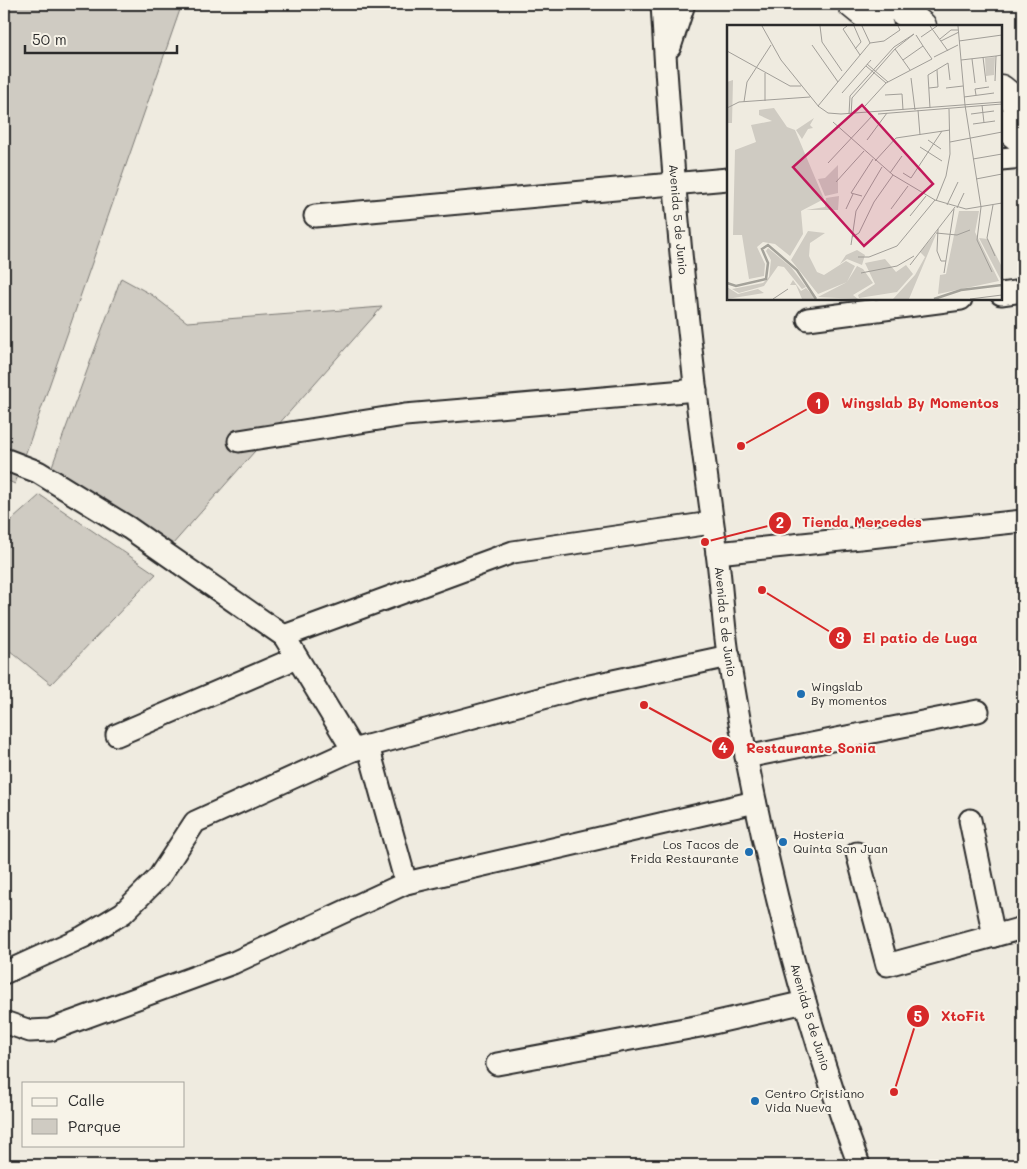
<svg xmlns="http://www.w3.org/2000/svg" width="1027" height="1169" font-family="Mali,sans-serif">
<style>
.green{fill:#cfcbc2;stroke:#7d7b76}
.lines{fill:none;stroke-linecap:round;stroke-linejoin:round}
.minor-casing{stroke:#2b2b2b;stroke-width:25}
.major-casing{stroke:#2b2b2b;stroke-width:31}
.minor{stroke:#f7f3e8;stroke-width:21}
.major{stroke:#f7f3e8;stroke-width:28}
.poi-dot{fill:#1f6fb2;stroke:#f7f3e8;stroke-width:2}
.labels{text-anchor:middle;stroke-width:4;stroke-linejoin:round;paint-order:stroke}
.street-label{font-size:12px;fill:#2b2b2b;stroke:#f7f3e8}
.poi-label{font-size:12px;fill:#2b2b2b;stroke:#f7f3e8;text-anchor:start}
.inset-river{fill:none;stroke:#a4a29a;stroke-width:2.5}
.inset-road{fill:none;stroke:#a19e98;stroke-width:1}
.view{fill:#c2185b;fill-opacity:0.15;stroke:#c2185b;stroke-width:2.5}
.inset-edge{fill:none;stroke:#2b2b2b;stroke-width:2.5}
.leader{fill:none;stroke:#d62828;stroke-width:2}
.callout-dot{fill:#d62828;stroke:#f7f3e8;stroke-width:2}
.mark-label{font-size:15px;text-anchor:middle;font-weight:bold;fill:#fff}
.callout-label{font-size:14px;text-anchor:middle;font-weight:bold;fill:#d62828;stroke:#f7f3e8;stroke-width:4;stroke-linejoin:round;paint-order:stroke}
</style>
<rect width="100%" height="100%" fill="#efebe0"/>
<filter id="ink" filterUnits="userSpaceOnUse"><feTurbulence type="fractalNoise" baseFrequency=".02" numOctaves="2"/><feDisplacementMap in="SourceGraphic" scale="10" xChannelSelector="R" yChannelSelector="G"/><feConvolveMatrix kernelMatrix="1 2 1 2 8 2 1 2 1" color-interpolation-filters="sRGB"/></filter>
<g filter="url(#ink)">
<path class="green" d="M 4,4 L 182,4 L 15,484 L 4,479 Z
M 121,278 L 152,295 L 187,322 L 382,307 L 172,545 L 48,477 Z
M 40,495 L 156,574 L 51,684 L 4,646 L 4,527 Z"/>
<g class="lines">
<defs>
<g id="minor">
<path id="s1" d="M 662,4 C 672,187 691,371 717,553 C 722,589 723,625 729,660 C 757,832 798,1002 859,1165"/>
<path d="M 670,47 L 684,4"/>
<path d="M 1001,159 L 1023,157"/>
<path d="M 315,216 L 728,179"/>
<path d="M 1001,294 L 1023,291"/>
<path d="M 808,319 L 961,299"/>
<path d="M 239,441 L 405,415 L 696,390"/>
<path d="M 4,459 L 38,472 L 129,528 L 284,636 L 353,750"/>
<path d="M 717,553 L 1023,521"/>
<path d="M 284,636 L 513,552 L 711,523"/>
<path d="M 117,735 L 296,658"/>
<path d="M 368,746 L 406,883"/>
<path d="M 746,757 L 978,711"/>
<path d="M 970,820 L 994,936"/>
<path d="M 857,853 L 887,965 L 1023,928"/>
<path d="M 4,973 L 83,937 L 123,913 L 159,877 L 195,822 L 353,750 L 576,689 L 729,656"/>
<path d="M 4,1022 L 30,1031 L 50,1030 L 233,963 L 406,883 L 755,802"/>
<path d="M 497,1064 L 700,1026 L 805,1002"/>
</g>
<path id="major" d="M 852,4 L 879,26
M 894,4 L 922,26
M 1001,89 L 1023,107
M 1001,123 L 1023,141"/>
</defs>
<use href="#minor" class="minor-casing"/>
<use href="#major" class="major-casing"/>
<use href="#minor" class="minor"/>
<use href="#major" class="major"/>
</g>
</g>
<g class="poi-dot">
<circle cx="801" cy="694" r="5"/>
<circle cx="783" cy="842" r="5"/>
<circle cx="749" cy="852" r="5"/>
<circle cx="755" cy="1101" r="5"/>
</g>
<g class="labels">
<g class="street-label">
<text dy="4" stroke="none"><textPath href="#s1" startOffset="216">Avenida 5 de Junio</textPath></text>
<text dy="4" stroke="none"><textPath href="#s1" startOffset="621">Avenida 5 de Junio</textPath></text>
<text dy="4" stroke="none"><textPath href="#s1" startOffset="1026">Avenida 5 de Junio</textPath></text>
</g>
<g class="poi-label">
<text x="811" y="691">Wingslab<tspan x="811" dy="14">By momentos</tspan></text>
<text x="793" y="839">Hosteria<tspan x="793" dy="14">Quinta San Juan</tspan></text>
<text x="739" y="849" text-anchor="end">Los Tacos de<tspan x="739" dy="14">Frida Restaurante</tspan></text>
<text x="765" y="1098">Centro Cristiano<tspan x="765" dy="14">Vida Nueva</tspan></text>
</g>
</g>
<g transform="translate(727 25)">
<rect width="275" height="275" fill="#efebe0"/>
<path d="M 268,32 L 267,50 L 259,51 L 258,33 ZM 6,55 L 5,98 L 0,98 L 0,57 ZM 47,83 L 60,102 L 68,105 L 97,174 L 74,186 L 76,209 L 63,231 L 48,219 L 36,217 L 30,222 L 38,239 L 37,251 L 22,254 L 15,210 L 6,210 L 8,125 L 29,117 L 24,100 L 45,96 L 32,90 L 32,85 ZM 87,93 L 83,100 L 86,103 L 81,104 L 75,114 L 69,105 ZM 111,140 L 111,168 L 98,171 L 91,154 L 98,153 ZM 112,171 L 111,185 L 79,185 L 98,182 L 99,173 ZM 232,186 L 252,186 L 248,207 L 272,256 L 211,269 L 213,250 L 219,249 ZM 81,206 L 98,208 L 83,218 L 82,231 L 90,247 L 97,250 L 119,236 L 128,241 L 120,257 L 130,241 L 136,244 L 146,258 L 126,270 L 131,274 L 91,272 L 120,257 L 91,269 L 64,235 ZM 210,207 L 182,274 L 166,274 L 188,250 L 198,232 L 193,227 ZM 252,213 L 261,214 L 275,242 L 275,257 ZM 41,223 L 64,242 L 79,262 L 75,264 L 57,242 L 51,241 L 37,261 L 12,268 L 5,264 L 36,258 L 42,252 L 44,235 L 39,226 ZM 130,225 L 138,230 L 135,240 L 120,234 L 113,239 L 119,230 ZM 158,234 L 169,247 L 179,240 L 186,249 L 170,267 L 132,273 L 131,270 L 148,259 L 138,238 ZM 66,255 L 74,266 L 79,263 L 89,274 L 75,274 L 69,260 L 63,260 ZM 0,262 L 11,269 L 31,264 L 37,268 L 0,274 Z" fill="#cfcbc2"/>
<path class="inset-river" d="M 0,258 L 9,261 L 39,254 L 41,238 L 35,224 L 41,220 L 70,245 L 89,274M 207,274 L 234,265 L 275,260"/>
<path class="inset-road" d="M 35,1 L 54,35 L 92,82M 93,1 L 95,17 L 115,46M 120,1 L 116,4 L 133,30M 127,1 L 134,17 L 128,24M 135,1 L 143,18M 203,1 L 221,26M 231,1 L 238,80 L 254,182 L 250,215 L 265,247M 194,12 L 210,1M 213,14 L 224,5 L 231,5M 214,16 L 232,7M 232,16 L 275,10M 85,20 L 111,57M 168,24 L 183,45M 0,26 L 63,61 L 74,61M 207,32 L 231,20M 256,32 L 259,57M 245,34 L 248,58M 176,35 L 196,21 L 189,10M 234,35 L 269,31M 140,39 L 161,57M 139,41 L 159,58M 38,48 L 38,76M 184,53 L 188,85M 268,56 L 269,31 L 275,30M 202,63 L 211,62 L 210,45M 219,63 L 236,61M 115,68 L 144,35M 158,70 L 175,69 L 176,85M 249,70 L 248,64 L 262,62M 237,72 L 267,68M 17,77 L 20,57 L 44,20M 255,80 L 257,98M 91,81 L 143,18 L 157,16 L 173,5 L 171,1M 91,81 L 101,88 L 114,89 L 275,77M 138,81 L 159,58 L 205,34 L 196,21M 0,83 L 12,77 L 83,72M 203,83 L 201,50 L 221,38 L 223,55M 191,85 L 193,110M 122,89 L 123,71 L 167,22 L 187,9M 151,89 L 275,79M 244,89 L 267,86M 124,91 L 125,73 L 168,24 L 187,9M 106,97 L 166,150 L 208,175 L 239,184 L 275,178M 246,99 L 268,96M 140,115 L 160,88M 201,115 L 214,124M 223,117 L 275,107M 193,122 L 215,136M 246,134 L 275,129M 148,136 L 169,113 L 223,105M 101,138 L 146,90M 163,148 L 175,131M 176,148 L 184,153 L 215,106M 249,154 L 275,149M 109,157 L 137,126M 135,171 L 124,168 L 146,134M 209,176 L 219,151 L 223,129 L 222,84M 220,180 L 231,157M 266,180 L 260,213 L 268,231M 230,183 L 237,168M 119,184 L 126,169M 164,184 L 181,161M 183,191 L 199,171M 211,204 L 210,226 L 214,236 L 219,236M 209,208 L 230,210 L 243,205M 125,212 L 132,208 L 147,177 L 166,150M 124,220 L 129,186 L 155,142M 131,232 L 142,232 L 170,221 L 208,175M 183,240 L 228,182M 134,248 L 170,241 L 187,231M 217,248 L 227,184M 46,274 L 61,264M 243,274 L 275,270"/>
<path class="view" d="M 135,80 L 206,159 L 137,221 L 66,142 Z"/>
<rect width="275" height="275" class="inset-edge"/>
</g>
<path class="leader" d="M741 446L818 403M705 542L780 523M762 590L840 638M644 705L723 748M894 1092L918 1016"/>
<g class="callout-dot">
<circle cx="741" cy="446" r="5"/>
<circle cx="705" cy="542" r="5"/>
<circle cx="762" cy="590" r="5"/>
<circle cx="644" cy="705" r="5"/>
<circle cx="894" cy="1092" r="5"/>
<circle cx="818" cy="403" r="12"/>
<circle cx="780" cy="523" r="12"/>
<circle cx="840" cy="638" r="12"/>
<circle cx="723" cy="748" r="12"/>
<circle cx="918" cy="1016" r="12"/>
</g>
<g class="mark-label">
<text x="818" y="409">1</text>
<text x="780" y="528">2</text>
<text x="840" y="643">3</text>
<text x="723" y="753">4</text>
<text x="918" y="1022">5</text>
</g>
<g class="callout-label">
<text x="920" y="408">Wingslab By Momentos</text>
<text x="862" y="527">Tienda Mercedes</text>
<text x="920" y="643">El patio de Luga</text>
<text x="811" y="753">Restaurante Sonia</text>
<text x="963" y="1021">XtoFit</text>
</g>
<rect width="1027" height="1169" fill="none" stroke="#f7f3e8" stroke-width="20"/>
<rect x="10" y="10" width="1007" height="1149" fill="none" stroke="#2b2b2b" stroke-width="2" filter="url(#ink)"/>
<rect x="22" y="1082" width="162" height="65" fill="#f7f3e8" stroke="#a5a39c"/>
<rect x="32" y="1098" width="25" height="8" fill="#f7f3e8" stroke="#a5a39c"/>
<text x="68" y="1106" font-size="15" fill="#2b2b2b">Calle</text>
<rect x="32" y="1119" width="25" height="15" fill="#cfcbc2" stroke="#a5a39c"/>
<text x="68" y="1132" font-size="15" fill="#2b2b2b">Parque</text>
<path d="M25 45v8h152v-8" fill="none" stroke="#2b2b2b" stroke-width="2.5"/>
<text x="32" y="45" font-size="15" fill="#2b2b2b" stroke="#f7f3e8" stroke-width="4" paint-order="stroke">50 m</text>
</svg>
